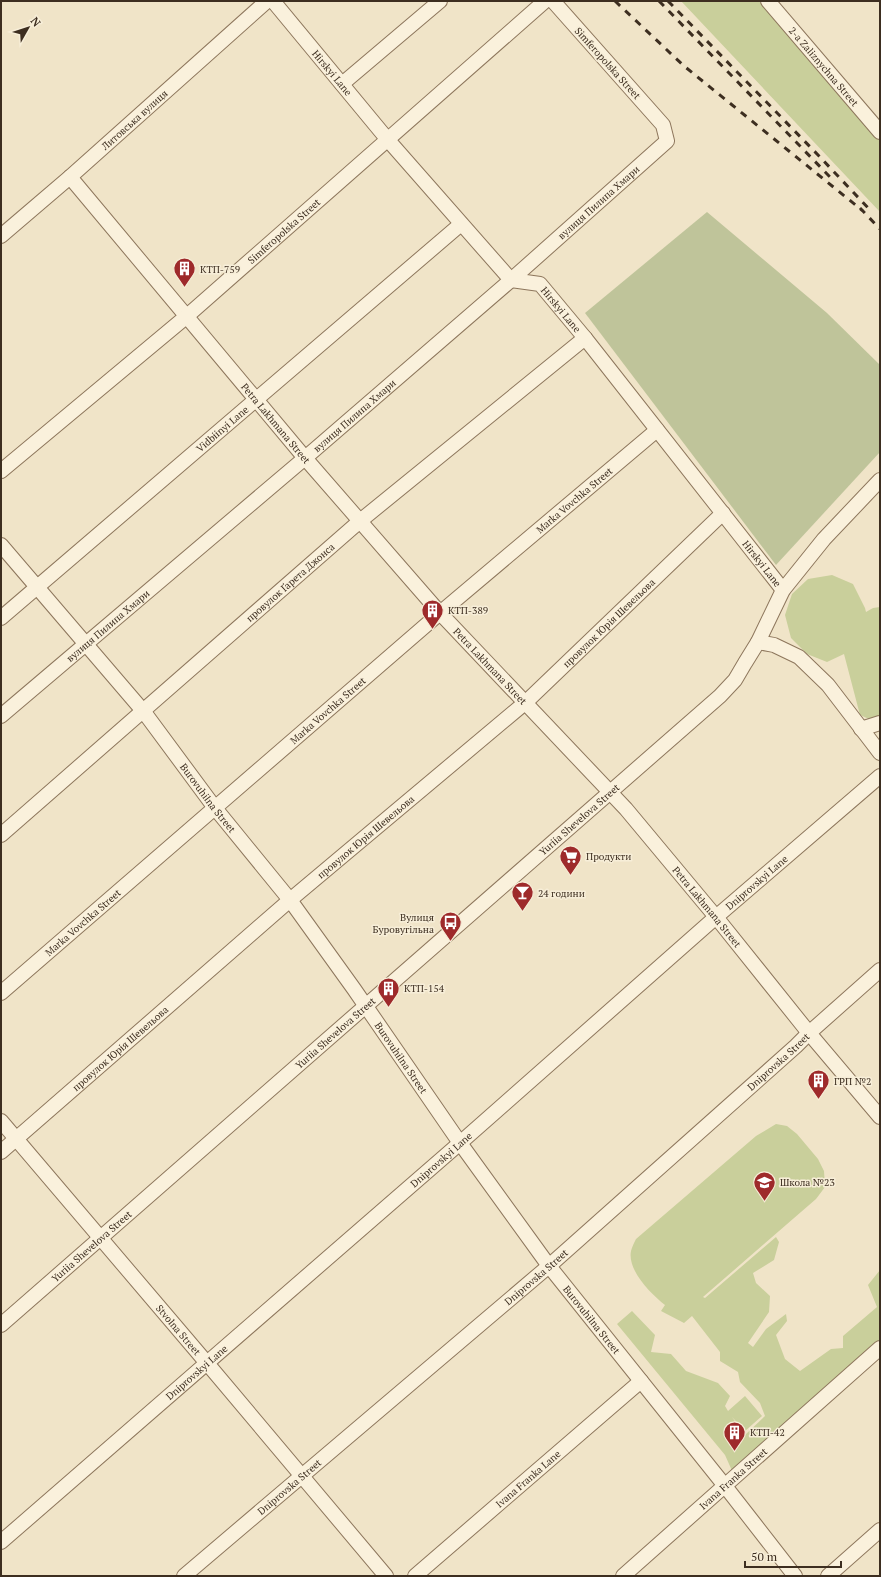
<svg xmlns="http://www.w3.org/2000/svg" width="881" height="1577" font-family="'PT Serif',serif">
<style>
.green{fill:#c9cf9b}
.cemetery{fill:#bfc49a}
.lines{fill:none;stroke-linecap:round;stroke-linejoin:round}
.minor-casing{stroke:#8d765c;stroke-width:16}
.minor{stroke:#faf1dc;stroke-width:14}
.rail{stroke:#3d2e20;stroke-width:3;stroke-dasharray:7 7;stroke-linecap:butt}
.labels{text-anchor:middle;stroke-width:3;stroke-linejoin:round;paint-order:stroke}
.street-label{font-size:10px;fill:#3d2e20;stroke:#f7eed8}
.poi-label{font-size:10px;fill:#3d2e20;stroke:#f7eed8;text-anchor:start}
</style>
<rect width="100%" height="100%" fill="#f0e4c8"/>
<path class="green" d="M 681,1 L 759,1 L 880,138 L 880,212 Z
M 832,575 L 853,584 L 865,608 L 866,612 L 873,608 L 880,607 L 880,715 L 869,719 L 860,715 L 844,654 L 827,662 L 807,654 L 791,638 L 785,615 L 792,594 L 808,579 Z
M 776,1124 L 787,1126 L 797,1134 L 818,1159 L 824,1171 L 825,1187 L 816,1199 L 703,1297 L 705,1298 L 776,1237 L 779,1242 L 774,1260 L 753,1273 L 756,1283 L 770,1296 L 769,1312 L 748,1343 L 753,1347 L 766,1329 L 786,1314 L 787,1321 L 776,1335 L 785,1359 L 800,1371 L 831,1349 L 843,1348 L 843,1336 L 877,1307 L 868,1285 L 880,1270 L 880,1342 L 733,1473 L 725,1455 L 617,1324 L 632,1311 L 655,1335 L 651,1352 L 671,1354 L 686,1371 L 718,1383 L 730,1396 L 725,1406 L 728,1411 L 745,1396 L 762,1416 L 745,1431 L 732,1417 L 745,1435 L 765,1416 L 760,1403 L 740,1382 L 738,1372 L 720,1361 L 720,1352 L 692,1316 L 684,1323 L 661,1311 L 665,1305 C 651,1294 627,1270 631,1251 C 632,1247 634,1243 636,1239 L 756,1136 Z"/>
<path class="cemetery" d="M 707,212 L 827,313 L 880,365 L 880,452 L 776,565 L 585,313 Z"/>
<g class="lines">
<defs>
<g id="minor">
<path id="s1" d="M 273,1 L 388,140 L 511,280 L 540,284 L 585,338 L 783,590"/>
<path id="s2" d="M 768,1 L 880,132"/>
<path d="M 342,84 L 440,1"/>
<path id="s3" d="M 70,177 L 305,458 L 440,613 L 626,809 L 716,917 L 809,1033 L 880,1117"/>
<path id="s4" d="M 1,236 L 70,177 L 267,1"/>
<path id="s5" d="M 1,471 L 187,316 L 545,1"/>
<path id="s6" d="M 1,545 L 144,712 L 215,808 L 290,900 L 354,989 L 460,1143 L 549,1266 L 725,1486 L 795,1576"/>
<path id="s7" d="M 1,618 L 461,224"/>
<path d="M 758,642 L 774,645 L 799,657 L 828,685 L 880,753"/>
<path id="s8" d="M 1,716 L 305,458 L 511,280 L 667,141 L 663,125 L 553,1"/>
<path d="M 861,729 L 880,723"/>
<path id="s9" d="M 1,835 L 360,521 L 585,338"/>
<path id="s10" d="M 1,993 L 440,613 L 657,430"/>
<path id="s11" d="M 1,1121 L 206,1362 L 386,1576"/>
<path id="s12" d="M 1,1152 L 290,900 L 526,702 L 723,513"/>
<path id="s13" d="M 1,1325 L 720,696 L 735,680 L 745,663 L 758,642 L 783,590 L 824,539 L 880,480"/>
<path id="s14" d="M 1,1542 L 460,1143 L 716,917 L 880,776"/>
<path id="s15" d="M 184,1576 L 549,1266 L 796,1046 L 809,1033 L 880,970"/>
<path id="s16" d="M 415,1576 L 641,1381"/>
<path id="s17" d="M 623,1576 L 880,1348"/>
<path d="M 828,1576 L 880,1530"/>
</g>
</defs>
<use href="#minor" class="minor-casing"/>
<use href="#minor" class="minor"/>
<path class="rail" d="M 615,1 L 684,66 L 863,211
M 659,1 L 832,179
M 668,1 L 819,156 L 871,211
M 860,208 L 880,229"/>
</g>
<defs>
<symbol id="building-pin" viewBox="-11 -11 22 30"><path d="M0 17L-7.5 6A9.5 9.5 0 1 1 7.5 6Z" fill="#9e2a2b" stroke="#f7eed8"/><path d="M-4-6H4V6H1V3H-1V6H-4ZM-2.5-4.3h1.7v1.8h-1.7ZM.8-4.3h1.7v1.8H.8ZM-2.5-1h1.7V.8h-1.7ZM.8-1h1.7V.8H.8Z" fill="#fff"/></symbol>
<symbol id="supermarket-pin" viewBox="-11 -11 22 30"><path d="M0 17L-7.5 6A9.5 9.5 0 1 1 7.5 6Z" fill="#9e2a2b" stroke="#f7eed8"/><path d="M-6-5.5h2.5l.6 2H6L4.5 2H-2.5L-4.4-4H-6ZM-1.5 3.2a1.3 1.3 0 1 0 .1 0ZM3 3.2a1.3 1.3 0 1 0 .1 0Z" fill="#fff"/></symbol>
<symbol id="bar-pin" viewBox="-11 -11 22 30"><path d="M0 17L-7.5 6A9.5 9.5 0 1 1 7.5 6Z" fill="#9e2a2b" stroke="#f7eed8"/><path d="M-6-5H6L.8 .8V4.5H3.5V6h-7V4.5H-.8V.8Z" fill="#fff"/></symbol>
<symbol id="bus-pin" viewBox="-11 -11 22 30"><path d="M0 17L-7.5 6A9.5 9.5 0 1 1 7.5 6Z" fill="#9e2a2b" stroke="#f7eed8"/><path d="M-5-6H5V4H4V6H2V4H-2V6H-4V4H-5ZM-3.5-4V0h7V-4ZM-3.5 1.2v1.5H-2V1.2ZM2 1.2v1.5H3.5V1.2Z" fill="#fff"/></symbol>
<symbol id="school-pin" viewBox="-11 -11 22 30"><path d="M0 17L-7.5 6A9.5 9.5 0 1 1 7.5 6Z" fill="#9e2a2b" stroke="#f7eed8"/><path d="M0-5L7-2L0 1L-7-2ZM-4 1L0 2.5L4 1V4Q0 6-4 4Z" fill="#fff"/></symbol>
</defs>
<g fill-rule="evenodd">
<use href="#building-pin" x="172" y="256" width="25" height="34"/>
<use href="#building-pin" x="420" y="598" width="25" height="34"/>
<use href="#supermarket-pin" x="558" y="844" width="25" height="34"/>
<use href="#bar-pin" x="510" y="880" width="25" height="34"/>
<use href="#bus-pin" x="438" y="910" width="25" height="34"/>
<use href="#building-pin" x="376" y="976" width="25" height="34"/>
<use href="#building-pin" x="806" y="1068" width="25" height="34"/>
<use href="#school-pin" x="752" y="1170" width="25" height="34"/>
<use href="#building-pin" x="722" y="1420" width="25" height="34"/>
</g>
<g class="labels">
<g class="street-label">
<text transform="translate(608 63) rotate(48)" y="4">Simferopolska Street</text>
<text dy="4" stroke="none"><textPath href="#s2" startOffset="86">2-a Zaliznychna Street</textPath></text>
<text dy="4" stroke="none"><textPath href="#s1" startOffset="93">Hirskyi Lane</textPath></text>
<text dy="4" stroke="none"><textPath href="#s4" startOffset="177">Литовська вулиця</textPath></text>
<text dy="4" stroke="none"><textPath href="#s8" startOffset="788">вулиця Пилипа Хмари</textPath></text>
<text dy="4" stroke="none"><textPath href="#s5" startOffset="371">Simferopolska Street</textPath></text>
<text dy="4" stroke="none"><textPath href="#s1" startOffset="429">Hirskyi Lane</textPath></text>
<text dy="4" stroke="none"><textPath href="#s8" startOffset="464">вулиця Пилипа Хмари</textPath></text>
<text dy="4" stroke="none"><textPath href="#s3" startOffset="321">Petra Lakhmana Street</textPath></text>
<text dy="4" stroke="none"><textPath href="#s7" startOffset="291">Vidbiinyi Lane</textPath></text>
<text dy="4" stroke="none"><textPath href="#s10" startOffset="756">Marka Vovchka Street</textPath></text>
<text dy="4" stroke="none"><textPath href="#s1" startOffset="753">Hirskyi Lane</textPath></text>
<text dy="4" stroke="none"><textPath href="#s9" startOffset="384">провулок Ґарета Джонса</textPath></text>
<text dy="4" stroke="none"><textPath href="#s12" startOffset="806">провулок Юрія Шевельова</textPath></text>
<text dy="4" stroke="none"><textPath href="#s8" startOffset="140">вулиця Пилипа Хмари</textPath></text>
<text dy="4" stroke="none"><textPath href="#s3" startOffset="645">Petra Lakhmana Street</textPath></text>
<text dy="4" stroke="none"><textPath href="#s10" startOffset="432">Marka Vovchka Street</textPath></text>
<text dy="4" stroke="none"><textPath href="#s6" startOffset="327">Burovuhilna Street</textPath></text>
<text dy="4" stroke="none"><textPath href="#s13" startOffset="768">Yuriia Shevelova Street</textPath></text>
<text dy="4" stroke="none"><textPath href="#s12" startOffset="482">провулок Юрія Шевельова</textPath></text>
<text dy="4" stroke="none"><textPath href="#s14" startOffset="1003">Dniprovskyi Lane</textPath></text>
<text dy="4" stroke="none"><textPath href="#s3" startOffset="969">Petra Lakhmana Street</textPath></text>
<text dy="4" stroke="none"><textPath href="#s10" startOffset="108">Marka Vovchka Street</textPath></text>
<text dy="4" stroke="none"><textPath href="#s13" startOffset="444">Yuriia Shevelova Street</textPath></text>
<text dy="4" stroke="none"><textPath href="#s12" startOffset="158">провулок Юрія Шевельова</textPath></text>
<text dy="4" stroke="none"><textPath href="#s6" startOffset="651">Burovuhilna Street</textPath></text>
<text dy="4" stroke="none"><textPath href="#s15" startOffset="786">Dniprovska Street</textPath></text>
<text dy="4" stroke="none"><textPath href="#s14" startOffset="583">Dniprovskyi Lane</textPath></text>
<text dy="4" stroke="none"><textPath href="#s13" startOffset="120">Yuriia Shevelova Street</textPath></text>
<text dy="4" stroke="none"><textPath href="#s15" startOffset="462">Dniprovska Street</textPath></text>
<text dy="4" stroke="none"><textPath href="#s6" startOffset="975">Burovuhilna Street</textPath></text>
<text dy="4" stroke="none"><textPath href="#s11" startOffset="274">Stvolna Street</textPath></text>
<text dy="4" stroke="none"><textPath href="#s14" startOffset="259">Dniprovskyi Lane</textPath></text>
<text dy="4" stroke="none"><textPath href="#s17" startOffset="147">Ivana Franka Street</textPath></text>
<text dy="4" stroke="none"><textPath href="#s16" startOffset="149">Ivana Franka Lane</textPath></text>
<text dy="4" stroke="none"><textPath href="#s15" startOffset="138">Dniprovska Street</textPath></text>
</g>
<g class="poi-label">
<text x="200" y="273">КТП-759</text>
<text x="448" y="614">КТП-389</text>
<text x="586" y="860">Продукти</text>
<text x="538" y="897">24 години</text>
<text x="434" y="921" text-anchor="end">Вулиця<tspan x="434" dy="12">Буровугільна</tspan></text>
<text x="404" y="992">КТП-154</text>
<text x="834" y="1085">ГРП №2</text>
<text x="780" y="1186">Школа №23</text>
<text x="750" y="1436">КТП-42</text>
</g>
</g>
<rect width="881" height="1577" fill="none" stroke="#3d2e20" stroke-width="4"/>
<g transform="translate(28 28) rotate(51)" stroke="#f7eed8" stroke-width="3" paint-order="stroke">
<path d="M0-3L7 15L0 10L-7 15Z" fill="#3d2e20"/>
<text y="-6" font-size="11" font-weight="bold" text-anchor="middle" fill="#3d2e20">N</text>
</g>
<path d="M745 1561v6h96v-6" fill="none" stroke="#3d2e20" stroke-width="2"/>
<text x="751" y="1561" font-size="12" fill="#3d2e20" stroke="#f7eed8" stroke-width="3" paint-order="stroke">50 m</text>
</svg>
